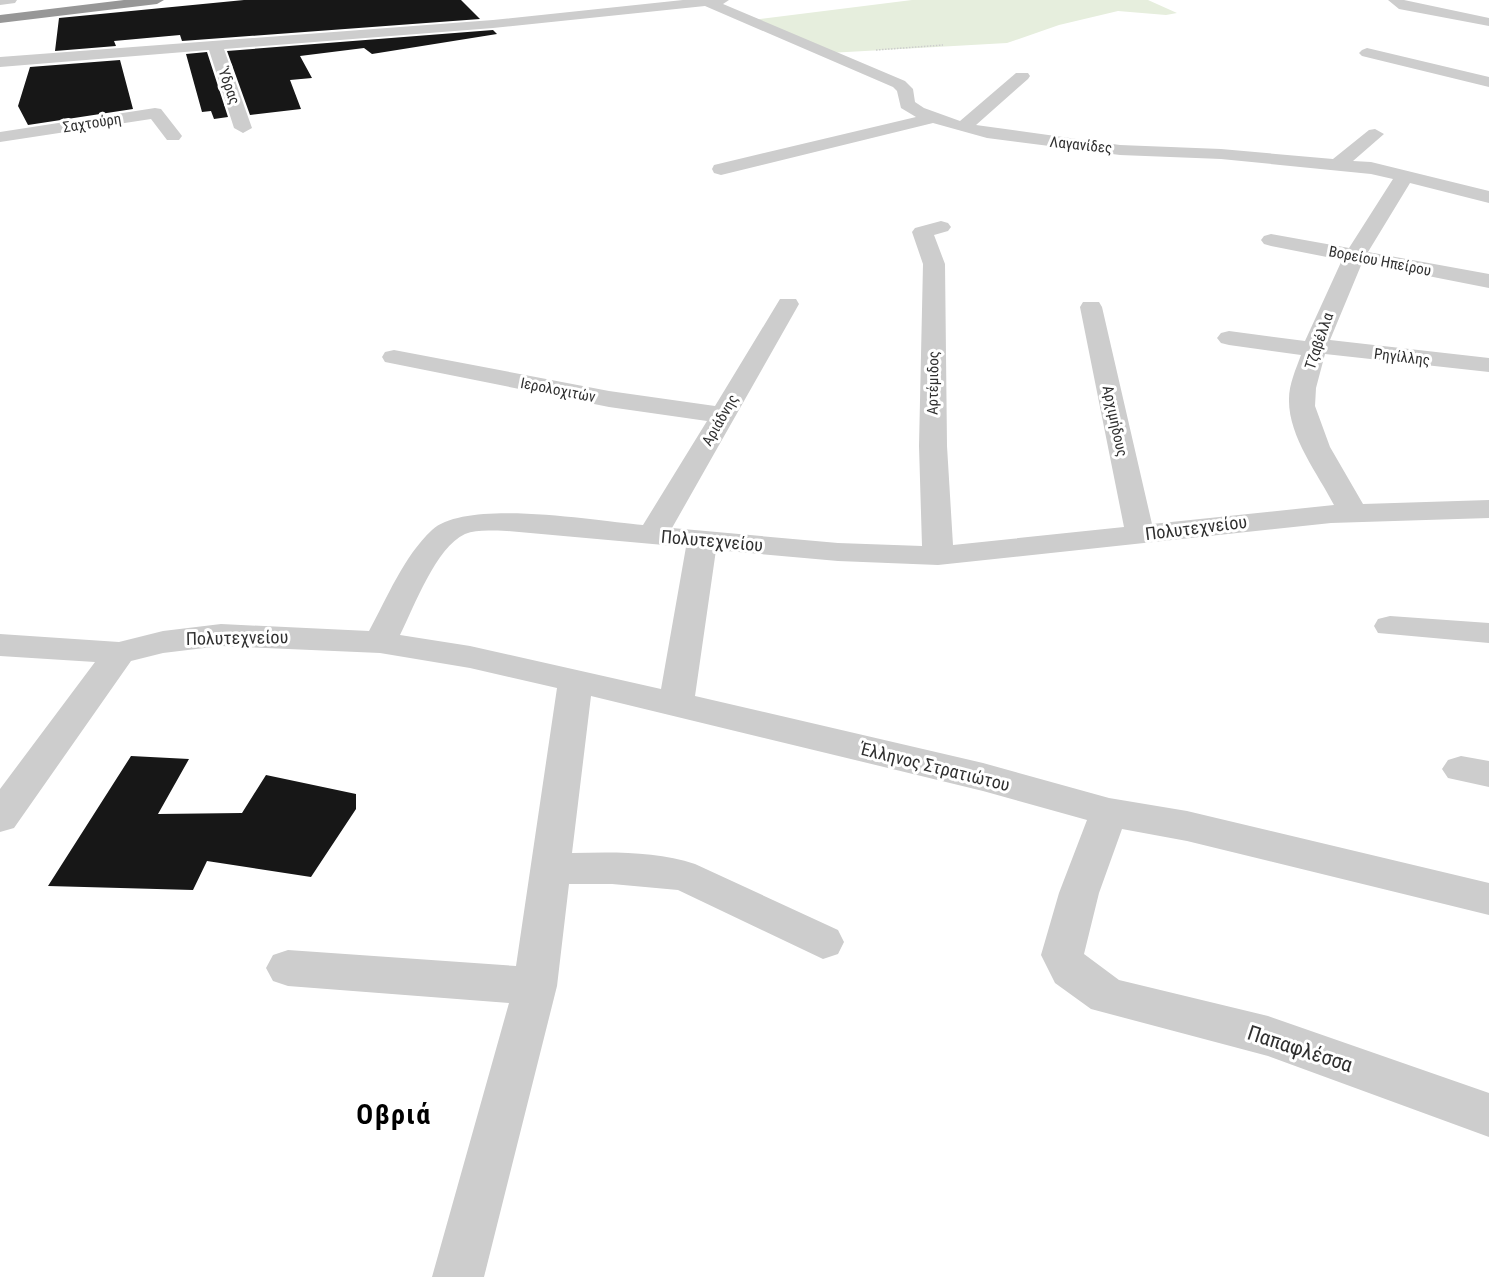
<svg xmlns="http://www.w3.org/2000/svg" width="1489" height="1277" font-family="'Roboto Condensed',sans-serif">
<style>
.green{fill:#e6eedd}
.building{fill:#171717}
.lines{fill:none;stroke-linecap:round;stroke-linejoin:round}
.path{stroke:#cdcdcd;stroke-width:1.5;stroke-dasharray:1.5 1.5;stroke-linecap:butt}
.minor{fill:#cdcdcd;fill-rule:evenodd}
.highway{fill:#979797;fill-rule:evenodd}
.labels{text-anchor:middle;stroke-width:6;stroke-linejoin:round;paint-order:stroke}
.far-street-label{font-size:15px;fill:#303030;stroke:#fff}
.street-label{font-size:18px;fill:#303030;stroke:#fff}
.near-street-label{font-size:21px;fill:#303030;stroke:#fff}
.near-district-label{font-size:28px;font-weight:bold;letter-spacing:1.5px;fill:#000;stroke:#fff}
</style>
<rect width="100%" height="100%" fill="#fff"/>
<path class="green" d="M 912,0 L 1148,0 L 1177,13 L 1166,15 L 1118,11 L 1059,25 L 1007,43 L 829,53 L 752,20 Z"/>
<path class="building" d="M 244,0 L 461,0 L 480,19 L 182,41 L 180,35 L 114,41 L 116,46 L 55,51 L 59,18 Z
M 493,30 L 497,34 L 372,54 L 364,48 L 300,56 L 312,78 L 290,80 L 301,109 L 250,115 L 227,51 Z
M 207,52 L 228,117 L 214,119 L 211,111 L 202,112 L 186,54 Z
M 120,60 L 133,109 L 28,125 L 18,106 L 30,67 Z
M 131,756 L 189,759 L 158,814 L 242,813 L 266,775 L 356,794 L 356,809 L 311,877 L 207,861 L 193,890 L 48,886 Z"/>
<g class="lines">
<path class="path" d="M 876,50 L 943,45"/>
<path class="minor" d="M 0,0 L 17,0 L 15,3 L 0,5 Z
M 683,0 L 729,0 L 723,4 L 905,81 L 913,89 L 915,102 L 924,108 L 960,121 L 1016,73 L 1028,73 L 1030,76 L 1028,79 L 976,125 L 1120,145 L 1221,149 L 1333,159 L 1369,130 L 1375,129 L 1384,134 L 1353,161 L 1371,162 L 1489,191 L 1489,203 L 1410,183 L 1368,252 L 1489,274 L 1489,288 L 1362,263 L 1330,340 L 1489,358 L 1489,372 L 1325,354 L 1316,388 L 1315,406 L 1330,447 L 1363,504 L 1489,500 L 1489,518 L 1331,523 L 938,565 L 838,561 L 716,550 L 695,696 L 983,763 L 1109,798 L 1187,811 L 1489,883 L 1489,915 L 1187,841 L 1122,829 L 1099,893 L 1084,954 L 1119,980 L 1268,1016 L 1489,1093 L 1489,1137 L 1268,1056 L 1091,1009 L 1055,983 L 1041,955 L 1059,893 L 1087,820 L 983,791 L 591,696 L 572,853 C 612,852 657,851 695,864 L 838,930 L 844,942 L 838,954 L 823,959 L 678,890 L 612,884 L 569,884 L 557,986 L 484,1277 L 432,1277 L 509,1003 L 288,986 L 273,981 L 266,968 L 273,955 L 288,950 L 516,966 L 557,688 L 470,668 L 380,653 L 221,646 L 163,653 L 131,661 L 14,828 L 0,832 L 0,789 L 95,662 L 0,656 L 0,634 L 119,642 L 163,631 L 221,624 L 369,631 C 387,598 404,556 432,530 C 467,498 596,521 643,525 L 707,421 L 609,407 L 385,362 L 382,357 L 385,352 L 394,350 L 609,391 L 715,406 L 780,299 L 796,299 L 799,304 L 672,528 L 838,543 L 922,546 L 919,446 L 923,264 L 912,232 L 915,228 L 941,221 L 948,223 L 951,227 L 948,231 L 934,235 L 945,264 L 947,446 L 953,545 L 1124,527 L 1080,307 L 1083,302 L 1099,302 L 1102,307 L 1152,524 L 1334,505 C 1318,474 1288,436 1289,399 C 1289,384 1296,369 1301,355 L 1229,345 L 1221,343 L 1217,338 L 1221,333 L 1229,331 L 1305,341 L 1342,260 L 1271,246 L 1264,244 L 1261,240 L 1264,236 L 1271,234 L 1349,248 L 1393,179 L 1371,174 L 1221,159 L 1120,155 L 987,138 L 933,123 L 721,175 L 714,173 L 712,169 L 714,165 L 916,117 L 901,108 L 897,91 L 893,87 L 705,6 L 493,28 L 224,49 L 252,128 L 243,133 L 234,128 L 209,50 L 0,67 L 0,57 L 493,20 ZM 507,531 L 686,547 L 661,689 L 470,646 L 400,635 C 414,607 436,547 465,534 C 477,529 494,531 507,531 Z
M 1388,0 L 1404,0 L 1489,18 L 1489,26 L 1399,9 Z
M 1367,48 L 1489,77 L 1489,87 L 1362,56 L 1359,53 L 1362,50 Z
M 155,108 L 161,109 L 179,132 L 182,136 L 179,140 L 167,140 L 151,119 L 0,142 L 0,132 Z
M 1390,616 L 1489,623 L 1489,643 L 1378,633 L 1374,626 L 1378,619 Z
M 1461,756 L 1489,761 L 1489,787 L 1448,778 L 1442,769 L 1448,760 Z"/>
<path class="highway" d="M 124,0 L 164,0 L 157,4 L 0,23 L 0,15 Z"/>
</g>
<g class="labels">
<g class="far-street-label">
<text transform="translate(229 86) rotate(71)" y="5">Ύδρας</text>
<text transform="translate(92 123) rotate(-9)" y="5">Σαχτούρη</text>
<text transform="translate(1081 145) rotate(6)" y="5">Λαγανίδες</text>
<text transform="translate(1380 261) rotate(11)" y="5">Βορείου Ηπείρου</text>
<text transform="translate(1319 341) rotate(-71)" y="5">Τζαβέλλα</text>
<text transform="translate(1402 357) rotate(7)" y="5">Ρηγίλλης</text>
<text transform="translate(933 383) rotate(-89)" y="5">Αρτέμιδος</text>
<text transform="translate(558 390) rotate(11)" y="5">Ιερολοχιτών</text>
<text transform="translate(720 420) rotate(-60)" y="5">Αριάδνης</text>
<text transform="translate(1115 421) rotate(78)" y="5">Αρχιμήδους</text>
</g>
<g class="street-label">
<text transform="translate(1196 528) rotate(-7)" y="6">Πολυτεχνείου</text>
<text transform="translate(712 541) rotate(5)" y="6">Πολυτεχνείου</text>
<text transform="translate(237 638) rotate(-1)" y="6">Πολυτεχνείου</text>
<text transform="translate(935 767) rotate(14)" y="6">Έλληνος Στρατιώτου</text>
</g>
<g class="near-street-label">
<text transform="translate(1300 1049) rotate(18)" y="7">Παπαφλέσσα</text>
</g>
<g class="near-district-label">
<text x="394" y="1124">Οβριά</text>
</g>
</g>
</svg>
